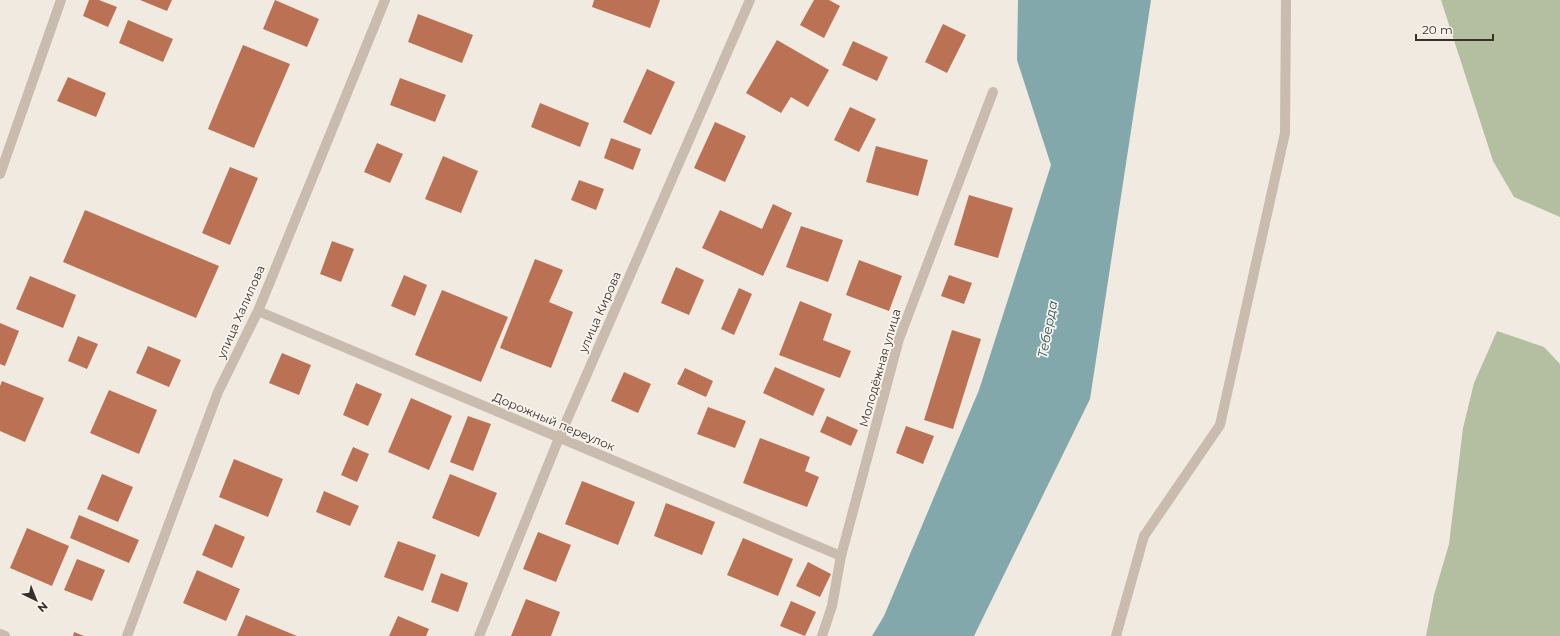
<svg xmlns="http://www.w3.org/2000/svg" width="1560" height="636" font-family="Montserrat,sans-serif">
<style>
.green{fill:#b4bfa1}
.water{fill:#82a8ac}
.building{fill:#bb7254}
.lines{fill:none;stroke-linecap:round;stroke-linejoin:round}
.service{stroke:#c9bbad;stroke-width:10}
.minor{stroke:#c9bbad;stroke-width:10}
.labels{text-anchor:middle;stroke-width:3.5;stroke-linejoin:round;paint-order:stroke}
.street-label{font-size:12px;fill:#38302b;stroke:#f9f4ed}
.water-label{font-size:13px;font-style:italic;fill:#245056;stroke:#f9f4ed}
</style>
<rect width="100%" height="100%" fill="#f1eae1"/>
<path class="green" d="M 1441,0 L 1560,0 L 1560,217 L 1514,197 L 1493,161 Z
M 1497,331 L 1544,347 L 1560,364 L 1560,636 L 1426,636 L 1434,595 L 1449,544 L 1463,428 L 1474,383 Z"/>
<path class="water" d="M 1018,0 L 1151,0 L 1090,399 L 974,636 L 872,636 L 884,616 L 979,390 L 1051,165 L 1017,60 Z"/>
<path class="building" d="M 89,0 L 99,0 L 117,7 L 108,27 L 83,16 Z
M 140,0 L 172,0 L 167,11 Z
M 275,0 L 319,19 L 307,47 L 263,29 Z
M 594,0 L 660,0 L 650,28 L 592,7 Z
M 814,0 L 829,0 L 840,6 L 824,38 L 800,25 Z
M 418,14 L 473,35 L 462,63 L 408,42 Z
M 128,20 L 173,39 L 163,62 L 119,43 Z
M 943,24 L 966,35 L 947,73 L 925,62 Z
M 777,40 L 829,70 L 808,107 L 791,97 L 781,113 L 746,93 Z
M 853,41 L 888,57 L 877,81 L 842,65 Z
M 243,45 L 290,64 L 254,148 L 208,129 Z
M 647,69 L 675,82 L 651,135 L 623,122 Z
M 68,77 L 106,93 L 96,117 L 57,101 Z
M 400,78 L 446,95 L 435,122 L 390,105 Z
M 540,103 L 589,123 L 580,147 L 531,127 Z
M 850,107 L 876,119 L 859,152 L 834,140 Z
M 715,122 L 746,136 L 725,182 L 694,168 Z
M 611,138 L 641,149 L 633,170 L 604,158 Z
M 377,143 L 403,154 L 390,183 L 364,172 Z
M 876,146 L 928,160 L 918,196 L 866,182 Z
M 443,156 L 478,171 L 461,213 L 425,199 Z
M 230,167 L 258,178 L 230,245 L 202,233 Z
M 579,180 L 604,189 L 596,210 L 571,200 Z
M 969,195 L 1013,208 L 998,258 L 954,245 Z
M 773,204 L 792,213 L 763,276 L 702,248 L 720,210 L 762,229 Z
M 85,210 L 219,266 L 196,318 L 63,262 Z
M 801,226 L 843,240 L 828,282 L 786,267 Z
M 332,241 L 354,249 L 341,282 L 320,274 Z
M 535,259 L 563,270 L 549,302 L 573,312 L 551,368 L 500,348 Z
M 859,260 L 902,276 L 889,311 L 846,295 Z
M 676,267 L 704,280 L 689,315 L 661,303 Z
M 404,275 L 427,285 L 415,316 L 391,306 Z
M 949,275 L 972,283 L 964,304 L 941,296 Z
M 30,276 L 76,295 L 63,328 L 16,309 Z
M 739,288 L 752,294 L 734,335 L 721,329 Z
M 442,290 L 508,317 L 481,382 L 415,355 Z
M 800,301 L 832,314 L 823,340 L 851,351 L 840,378 L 779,355 Z
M 0,323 L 19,331 L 5,366 L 0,364 Z
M 952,330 L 981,339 L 953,429 L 924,420 Z
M 78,336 L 98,344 L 87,369 L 68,361 Z
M 148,346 L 181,360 L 169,387 L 136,373 Z
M 282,353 L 311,365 L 299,395 L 269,383 Z
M 775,367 L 825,389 L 813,416 L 763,393 Z
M 685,368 L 713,381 L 706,397 L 677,384 Z
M 624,372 L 651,384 L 638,413 L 611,401 Z
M 2,381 L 44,398 L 25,442 L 0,431 L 0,386 Z
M 356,383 L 382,394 L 368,426 L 343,415 Z
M 109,390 L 157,410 L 139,454 L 90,433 Z
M 411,398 L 452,416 L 429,470 L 388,452 Z
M 708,407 L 746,421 L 735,448 L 697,434 Z
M 468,416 L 491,424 L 473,471 L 450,462 Z
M 827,416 L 858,430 L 851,446 L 820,432 Z
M 906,426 L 934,436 L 923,464 L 896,453 Z
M 760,438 L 810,457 L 805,471 L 819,477 L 807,507 L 743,483 Z
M 353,447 L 369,454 L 357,482 L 341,475 Z
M 234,459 L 283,479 L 268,517 L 219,497 Z
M 102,474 L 133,487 L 118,522 L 87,509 Z
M 450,474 L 497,493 L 479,537 L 432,518 Z
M 582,481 L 635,502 L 618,545 L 565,524 Z
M 324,491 L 359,506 L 350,526 L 316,512 Z
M 666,503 L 715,522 L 702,555 L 654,536 Z
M 79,515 L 139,540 L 129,563 L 70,538 Z
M 215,524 L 245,537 L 232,568 L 202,555 Z
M 27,528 L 69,546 L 52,586 L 10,568 Z
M 538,532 L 571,545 L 556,582 L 523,569 Z
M 743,538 L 793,559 L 778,596 L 727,575 Z
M 398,541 L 436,555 L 423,591 L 384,577 Z
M 77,559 L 105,570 L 92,601 L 64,590 Z
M 808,562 L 831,574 L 820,597 L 796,586 Z
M 197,570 L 240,589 L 226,621 L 183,603 Z
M 441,573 L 468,583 L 458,612 L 431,602 Z
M 526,599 L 560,612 L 551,636 L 511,636 Z
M 791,601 L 816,612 L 805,636 L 780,626 Z
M 246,615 L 297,636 L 237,636 Z
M 398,616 L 429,629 L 426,636 L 389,636 Z
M 74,632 L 84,636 L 73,636 Z"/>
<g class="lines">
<path class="service" d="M 1116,636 L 1144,536 L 1220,425 L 1285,133 L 1286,0"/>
<path class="minor" d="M 0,174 L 61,0
M 258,311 L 841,556
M 0,634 L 5,636
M 127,636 L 218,392 L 258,311 L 385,0
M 479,636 L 559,438 L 750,0
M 822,636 L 832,606 L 841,556 L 899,339 L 993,92"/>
</g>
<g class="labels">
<g class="street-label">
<text transform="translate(241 312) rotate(-66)" y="4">улица Халилова</text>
<text transform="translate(600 312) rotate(-66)" y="4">улица Кирова</text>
<text transform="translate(880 368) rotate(-74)" y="4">Молодёжная улица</text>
<text transform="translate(554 422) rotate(23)" y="4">Дорожный переулок</text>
</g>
<g class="water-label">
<text transform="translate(1047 329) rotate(-79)" y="5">Теберда</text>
</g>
</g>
<g transform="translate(36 600) rotate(137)" stroke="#f9f4ed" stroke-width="3" paint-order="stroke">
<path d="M0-3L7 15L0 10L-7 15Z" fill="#38302b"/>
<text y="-6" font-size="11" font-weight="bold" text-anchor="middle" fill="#38302b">N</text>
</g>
<path d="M1416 34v6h77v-6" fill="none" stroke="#38302b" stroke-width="2"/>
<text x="1422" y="34" font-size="12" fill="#38302b" stroke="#f9f4ed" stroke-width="3" paint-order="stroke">20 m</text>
</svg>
